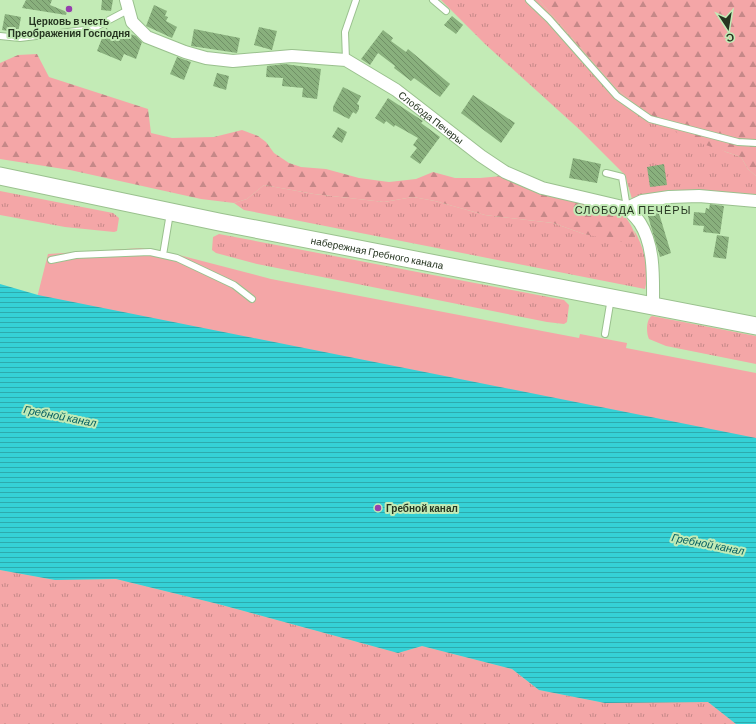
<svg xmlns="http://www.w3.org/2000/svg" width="756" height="724" font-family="Barlow,sans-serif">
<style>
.grass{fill:url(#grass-tufts)}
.forest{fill:url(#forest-firs)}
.pitch{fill:#f4a6a7}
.water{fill:url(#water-rules)}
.building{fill:url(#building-back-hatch)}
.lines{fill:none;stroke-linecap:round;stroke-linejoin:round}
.lane-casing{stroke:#9ac18e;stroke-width:8}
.street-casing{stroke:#9ac18e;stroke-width:14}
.secondary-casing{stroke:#9ac18e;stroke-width:19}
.lane{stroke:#fff;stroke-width:6}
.street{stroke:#fff;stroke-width:12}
.secondary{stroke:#fff;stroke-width:17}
.poi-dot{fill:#9540ad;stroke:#c3ebb6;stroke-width:1.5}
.labels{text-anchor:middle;stroke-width:4;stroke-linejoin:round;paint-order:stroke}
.poi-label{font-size:10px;font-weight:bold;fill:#263521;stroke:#c3ebb6}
.street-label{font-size:10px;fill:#263521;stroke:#c3ebb6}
.neighbourhood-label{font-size:11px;letter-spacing:1px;fill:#263521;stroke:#c3ebb6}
.water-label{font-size:11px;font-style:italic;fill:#065f62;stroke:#c3ebb6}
</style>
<defs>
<pattern id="grass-tufts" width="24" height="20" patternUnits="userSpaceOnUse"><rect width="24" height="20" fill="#f4a6a7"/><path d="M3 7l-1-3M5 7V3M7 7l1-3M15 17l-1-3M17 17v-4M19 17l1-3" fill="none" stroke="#c58888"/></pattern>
<pattern id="forest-firs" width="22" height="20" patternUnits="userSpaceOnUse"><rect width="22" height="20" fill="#f4a6a7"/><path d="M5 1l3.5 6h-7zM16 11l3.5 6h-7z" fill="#c58888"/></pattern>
<pattern id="water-rules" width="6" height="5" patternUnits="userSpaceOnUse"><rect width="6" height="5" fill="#35d1d6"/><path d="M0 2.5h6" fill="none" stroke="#2daaad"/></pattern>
<pattern id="building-back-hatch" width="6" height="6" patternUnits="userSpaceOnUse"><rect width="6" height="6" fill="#89b07d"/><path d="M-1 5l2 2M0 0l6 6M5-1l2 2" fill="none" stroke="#709066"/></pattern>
</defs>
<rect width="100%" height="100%" fill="#c3ebb6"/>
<path class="grass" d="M 441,0 L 539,0 L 614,86 L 639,108 L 726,152 L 741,157 L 748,169 L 756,176 L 756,195 L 632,199 L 625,175 L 580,130 L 485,44 Z
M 264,185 L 314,194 L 384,202 L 413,197 L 435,201 L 485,215 L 553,223 L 584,234 L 636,239 L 634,230 C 644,247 650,270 645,289 L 244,210 L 234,203 L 247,199 Z
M 0,191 L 113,213 L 119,218 L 117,231 L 114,232 L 65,227 L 0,215 Z
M 219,234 L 564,300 L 569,305 L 567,322 L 564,324 L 547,322 L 257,264 L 216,253 L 212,250 L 213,237 Z
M 652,316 L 756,336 L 756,364 L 666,346 L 649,339 C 646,333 646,319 652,316 Z
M 0,570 L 55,580 L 116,579 L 218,604 L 398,653 L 422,646 L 512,669 L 539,690 L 605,703 L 708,702 L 736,724 L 0,724 Z"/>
<path class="forest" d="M 539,0 L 756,0 L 756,176 L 748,169 L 741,157 L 685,138 L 639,108 L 614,86 Z
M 37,54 L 49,77 L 148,109 L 151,133 L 172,138 L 214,137 L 242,130 L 258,136 L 266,142 L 274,153 L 289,163 L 301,167 L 326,169 L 359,178 L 389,182 L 416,179 L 433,172 L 455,178 L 480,178 L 502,176 L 618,209 C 627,218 633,226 636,239 L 631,244 L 584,234 L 553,223 L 485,215 L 435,201 L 413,197 L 384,202 L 314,194 L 264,185 L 247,199 L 234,203 L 201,199 L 70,170 L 0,159 L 0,63 L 18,55 Z"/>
<path class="pitch" d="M 141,248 L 179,255 L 271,279 L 579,338 L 580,334 L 627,343 L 626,348 L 756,373 L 756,724 L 736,724 L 708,702 L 605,703 L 539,690 L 512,669 L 422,646 L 398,653 L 218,604 L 116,579 L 55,580 L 0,570 L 0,445 L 48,254 Z"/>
<path class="water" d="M 0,284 L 38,295 L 756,438 L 756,724 L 736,724 L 708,702 L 605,703 L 539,690 L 512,669 L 422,646 L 398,653 L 218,604 L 116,579 L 55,580 L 0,570 Z"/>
<path class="building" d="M 26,0 L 52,0 L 50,5 L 67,12 L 66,15 L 22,8 Z
M 102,0 L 113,0 L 111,11 L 101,10 Z
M 154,5 L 167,11 L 165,16 L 168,17 L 166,21 L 177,27 L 172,38 L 146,26 Z
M 5,14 L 21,17 L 18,33 L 2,30 Z
M 452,16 L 463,25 L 456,34 L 444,25 Z
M 259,27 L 277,31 L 272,50 L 254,45 Z
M 106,28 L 116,33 L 118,29 L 136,36 L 142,42 L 136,59 L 124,54 L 121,61 L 97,51 Z
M 194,29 L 240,38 L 237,53 L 191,46 Z
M 383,30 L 393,38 L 391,41 L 406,52 L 408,49 L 450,84 L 440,97 L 414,78 L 411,81 L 394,68 L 395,66 L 378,53 L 370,65 L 361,59 Z
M 177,57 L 191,62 L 184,80 L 170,74 Z
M 285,64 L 321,69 L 317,99 L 302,97 L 303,88 L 282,86 L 283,78 L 266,77 L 267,66 Z
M 217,73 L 229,76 L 226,90 L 213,86 Z
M 343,87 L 361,96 L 357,104 L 359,105 L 359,109 L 356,114 L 353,112 L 349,119 L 333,111 L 333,107 Z
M 473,95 L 515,123 L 501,143 L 461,113 Z
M 388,98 L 423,121 L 421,123 L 440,137 L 420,164 L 410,157 L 417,148 L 413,145 L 418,138 L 395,125 L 394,127 L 386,121 L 384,124 L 375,118 Z
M 338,127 L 347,132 L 342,143 L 332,137 Z
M 573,158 L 601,164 L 597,183 L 569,178 Z
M 664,164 L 667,185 L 650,187 L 647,167 Z
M 710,204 L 724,206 L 720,234 L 703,232 L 704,226 L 693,225 L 694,212 L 705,213 L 706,208 L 709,209 Z
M 658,210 L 671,253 L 660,257 L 647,213 Z
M 717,235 L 729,237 L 726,259 L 713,257 Z"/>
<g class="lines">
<defs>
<path id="lane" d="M 433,0 L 446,11
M 529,0 L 549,19 L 617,96 L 650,119 L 738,142 L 756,143
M 0,36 L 20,38 L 92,29 L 128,10
M 346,60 L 345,32 L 356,0
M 606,173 L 622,177 L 627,208
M 163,255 L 170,213
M 51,260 L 76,255 L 150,252 L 177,258 L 234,285 L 252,299
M 605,334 L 611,298"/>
<g id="street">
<path id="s1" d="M 126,0 L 132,22 L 147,37 L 185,52 L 206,58 L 233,61 L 292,56 L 346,60 L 396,90 L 481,156 L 505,172 L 542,188 L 627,208 L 642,201 L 669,197 L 699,196 L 756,201"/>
<path d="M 627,208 C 631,213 636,217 640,223 C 655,246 653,280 653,306"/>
</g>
<g id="secondary">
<path id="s2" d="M 0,176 L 219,222 L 756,326"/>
</g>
</defs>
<use href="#lane" class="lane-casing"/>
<use href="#street" class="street-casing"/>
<use href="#secondary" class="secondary-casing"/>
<use href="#lane" class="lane"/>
<use href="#street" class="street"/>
<use href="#secondary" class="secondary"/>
</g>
<g class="poi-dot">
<circle cx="69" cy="9" r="4"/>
<circle cx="378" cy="508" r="4"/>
</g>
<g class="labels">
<g class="poi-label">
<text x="69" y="25">Церковь в честь<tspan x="69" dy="12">Преображения Господня</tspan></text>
<text x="386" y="512" text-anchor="start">Гребной канал</text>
</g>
<g class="street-label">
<text dy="4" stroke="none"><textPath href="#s1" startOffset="350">Слобода Печеры</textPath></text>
<text dy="4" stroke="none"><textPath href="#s2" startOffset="385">набережная Гребного канала</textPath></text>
</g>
<g class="neighbourhood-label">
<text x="633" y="214">СЛОБОДА ПЕЧЁРЫ</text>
</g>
<g class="water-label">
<text transform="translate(60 416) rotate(11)" y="4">Гребной канал</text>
<text transform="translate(708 544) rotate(11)" y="4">Гребной канал</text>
</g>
</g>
<g transform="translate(728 28) rotate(168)" stroke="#c3ebb6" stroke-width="3" paint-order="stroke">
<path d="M0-3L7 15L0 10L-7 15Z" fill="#263521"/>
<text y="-6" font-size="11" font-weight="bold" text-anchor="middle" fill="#263521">С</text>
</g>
</svg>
